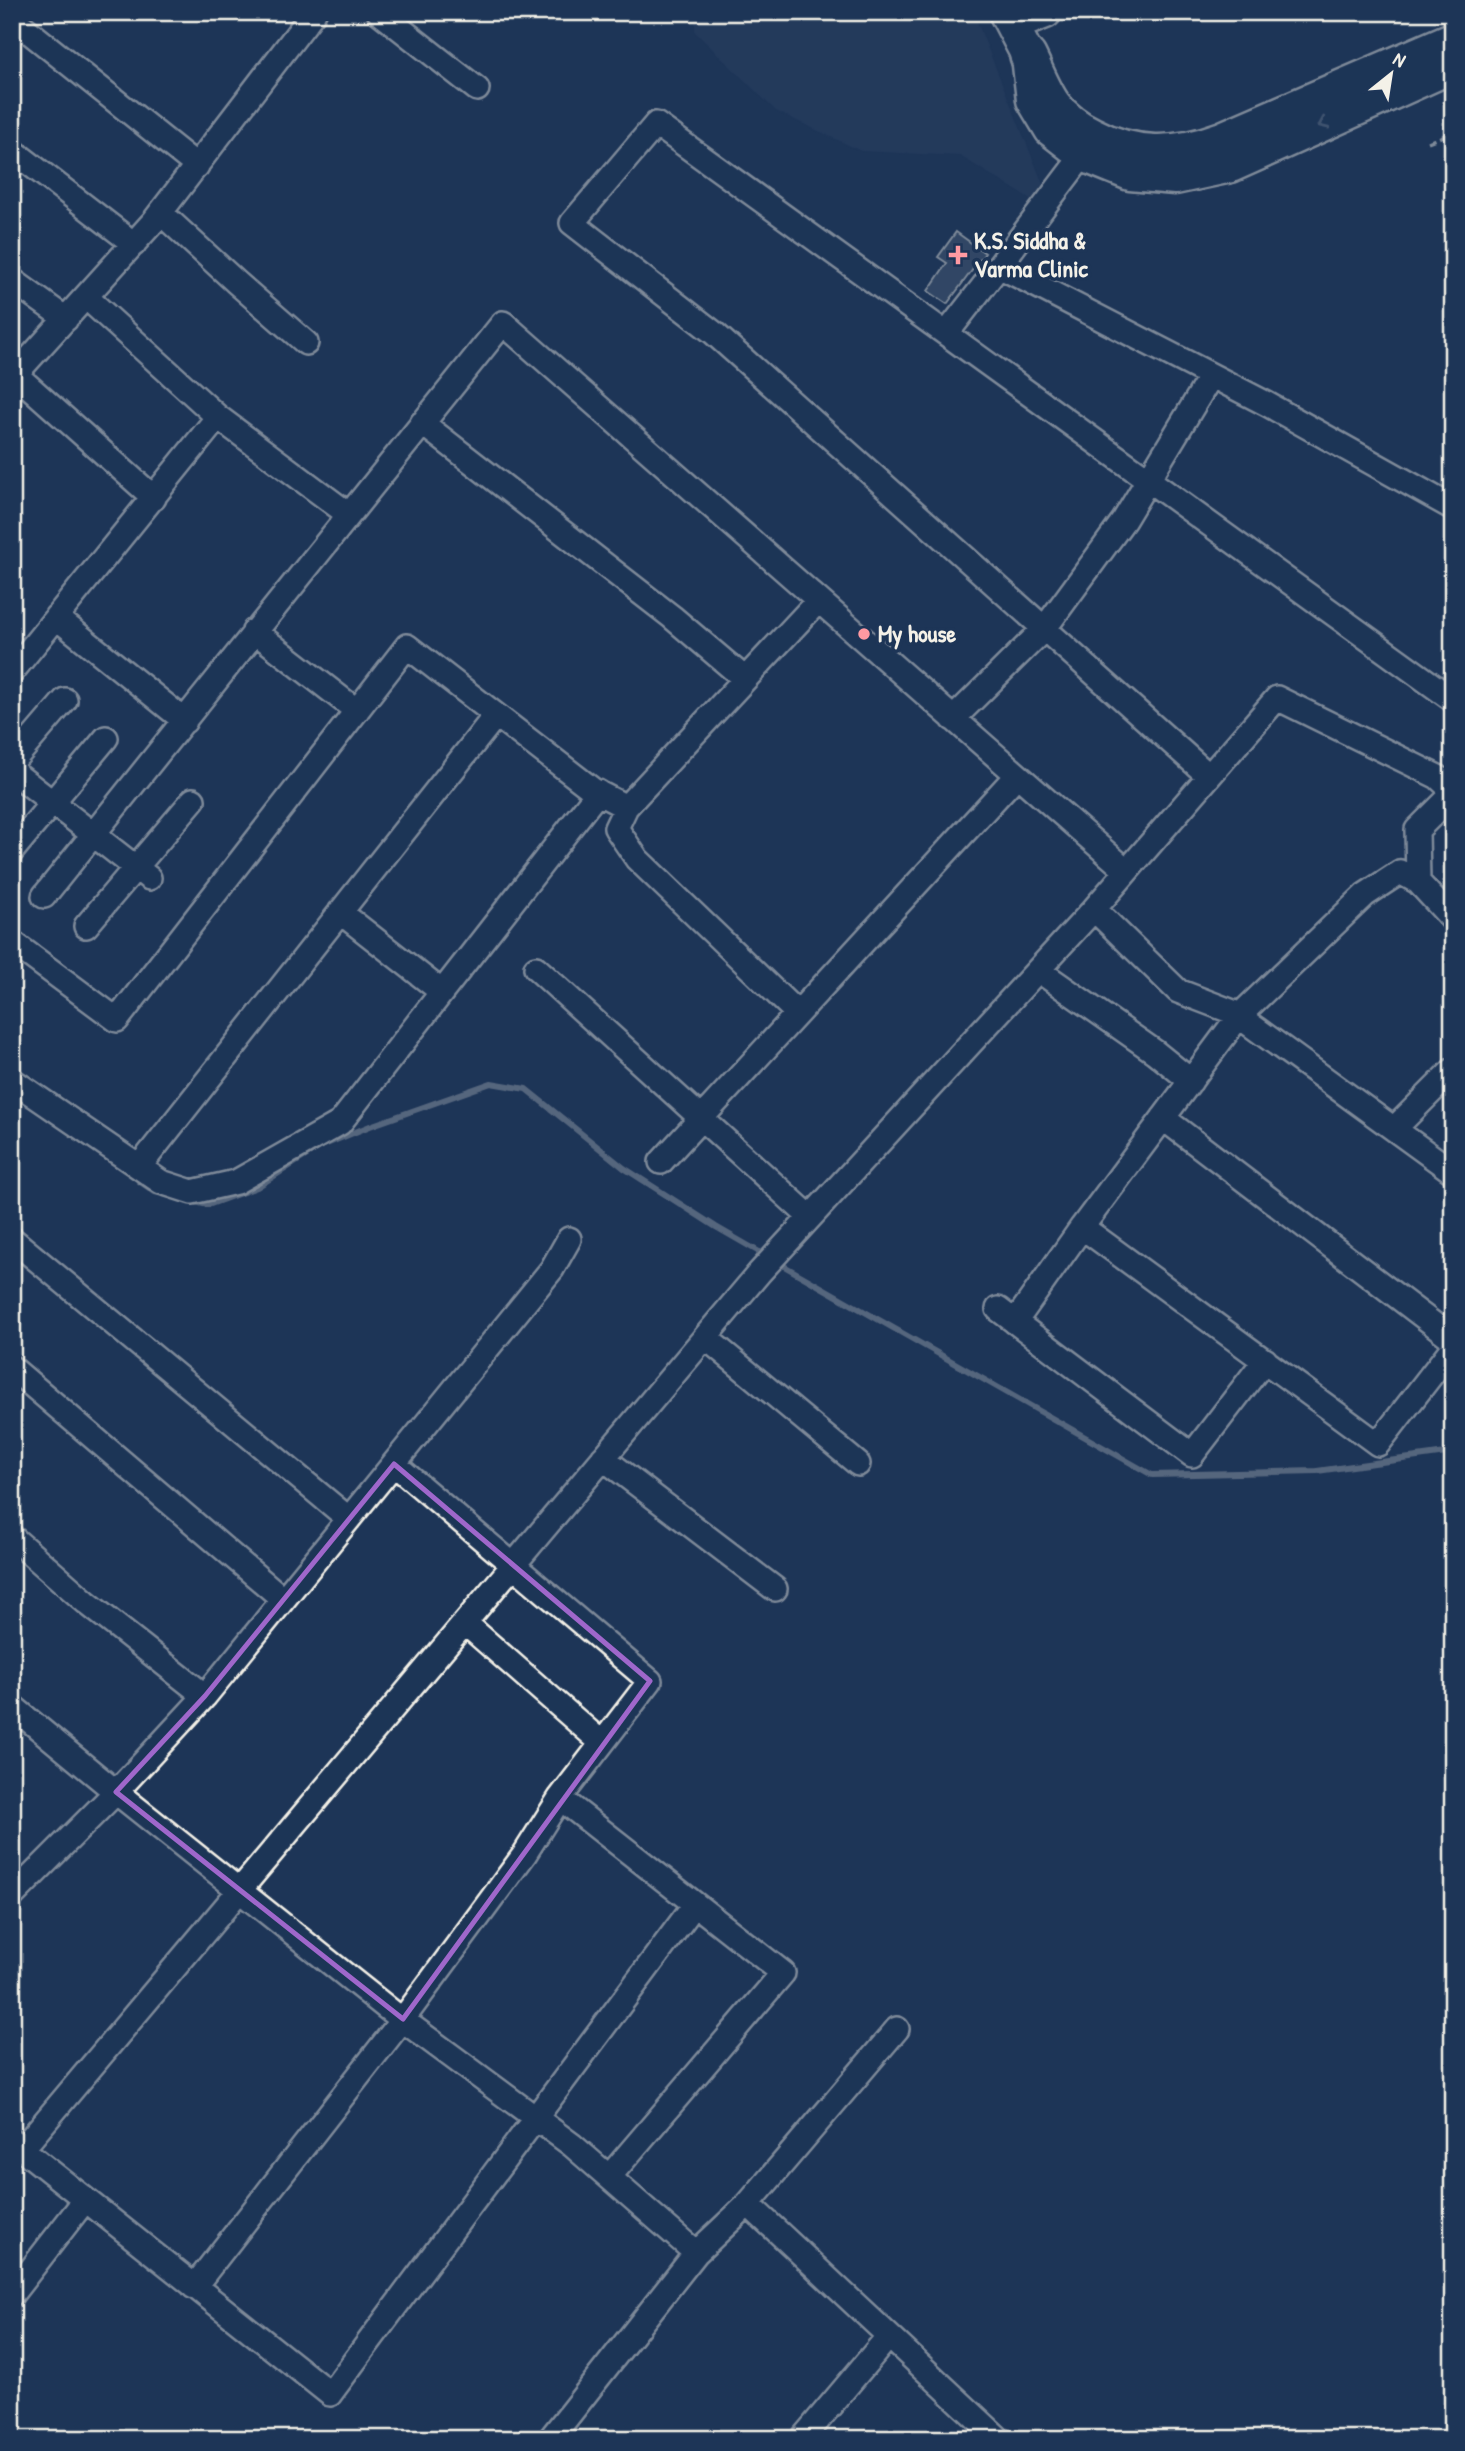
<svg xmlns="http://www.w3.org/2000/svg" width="1465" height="2451" font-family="'Patrick Hand',sans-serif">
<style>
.built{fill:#2a4060}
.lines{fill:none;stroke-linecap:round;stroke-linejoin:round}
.stream{stroke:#9aa2ab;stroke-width:6}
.building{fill:#485b74;stroke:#f4f1e8;stroke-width:2}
.street-casing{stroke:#f4f1e8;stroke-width:28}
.secondary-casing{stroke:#f4f1e8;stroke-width:37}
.primary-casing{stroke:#f4f1e8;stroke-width:40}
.path{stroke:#f4f1e8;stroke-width:3.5;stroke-dasharray:7 5;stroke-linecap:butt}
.street{stroke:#1d3557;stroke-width:23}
.secondary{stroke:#1d3557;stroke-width:32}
.primary{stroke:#1d3557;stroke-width:35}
.oneway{stroke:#68778a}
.marked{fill:none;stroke:#9f67cb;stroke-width:5;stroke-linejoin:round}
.poi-dot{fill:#ff9aa2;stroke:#1d3557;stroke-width:2.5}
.labels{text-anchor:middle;stroke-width:7;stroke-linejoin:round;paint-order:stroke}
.poi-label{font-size:24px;font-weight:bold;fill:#f4f1e8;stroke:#1d3557;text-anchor:start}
</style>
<rect width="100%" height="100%" fill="#1d3557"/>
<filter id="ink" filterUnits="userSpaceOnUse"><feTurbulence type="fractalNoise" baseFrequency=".0143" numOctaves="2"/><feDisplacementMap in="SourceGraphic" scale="14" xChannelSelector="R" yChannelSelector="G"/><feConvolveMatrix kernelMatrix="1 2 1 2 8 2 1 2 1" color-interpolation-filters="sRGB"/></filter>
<g filter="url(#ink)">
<path class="built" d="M 695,12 L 973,12 L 1043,184 L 1032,200 L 960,156 L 861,151 L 776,111 L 695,32 Z"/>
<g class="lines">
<path class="stream" d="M 319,1147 L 370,1126 L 491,1083 L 526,1089 L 624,1168 L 716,1227 L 768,1257
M 139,1181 L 155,1192 L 163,1194
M 191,1201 L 208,1205 L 257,1187 L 310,1153
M 777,1262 L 1152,1475 L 1317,1471 L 1453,1452"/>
</g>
<path class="building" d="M 956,232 L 985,253 L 947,304 L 928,291 L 947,263 L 938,257 Z"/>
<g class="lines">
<defs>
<path id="street" d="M 379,12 L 477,89
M 12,18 L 197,166
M 12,150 L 134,244
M 1083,155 L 999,266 L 1267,404 L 1453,508
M 161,213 L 236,282 L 306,343
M 12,280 L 66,319
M 947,333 L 999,266
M 15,374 L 154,498
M 12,378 L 154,221 L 314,12
M 218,417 L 348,514
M 422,423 L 672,617 L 745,679
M 56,617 L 185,721
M 254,631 L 357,711
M 12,672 L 218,417 L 86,297
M 953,719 L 1045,628 L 1124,520 L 1211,376
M 12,762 L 65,700
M 12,771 L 149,878
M 1209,776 L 714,333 L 572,223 L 656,124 L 1453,700
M 1453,794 L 1417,830 L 1418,882 L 1400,872 L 1365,895 L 1239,1016 L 1082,1227 L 1378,1444 L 1453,1347
M 626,807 L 616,828 L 637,859 L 797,1013
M 12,851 L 106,738
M 1418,882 L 1453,920
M 44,896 C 197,705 349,513 503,323 L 1127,871
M 1094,909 L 1178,991 L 1233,1012 L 1453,1172
M 340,912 L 442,992
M 86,926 L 193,800
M 12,942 L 117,1020 L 407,646 L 496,715
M 536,968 L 810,1217
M 1038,970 L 1155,1052 L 1191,1081
M 12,1080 L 161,1182 L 192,1192 L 236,1182 L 340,1123 L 598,792
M 1163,1118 L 1453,1339
M 1394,1129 L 1453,1070
M 661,1162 L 1017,775
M 139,1167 L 496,715 L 593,790 L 626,807 L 818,601
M 12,1239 L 349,1519
M 998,1309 L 1192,1455 L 1265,1360
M 1015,1322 L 1082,1227
M 705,1337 L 858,1464
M 12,1368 L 283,1599
M 603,1458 L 775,1589
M 12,1537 L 86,1602 L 205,1696 L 116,1792 L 392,2012 L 572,2145 L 696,2253
M 465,1623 L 602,1743
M 205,1696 L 552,1269 L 569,1239
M 12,1706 L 116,1792 L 12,1896
M 560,1798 L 783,1973 L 609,2177
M 12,2141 L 330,2394 L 695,1904
M 22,2149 L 759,1273 L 1094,909 L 1277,698 L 1438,777 L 1453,791
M 748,2204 L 999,2439
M 194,2287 L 403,2019 L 524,1855 L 560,1798 L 650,1681 L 394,1464
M 12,2294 L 85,2200
M 550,2439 L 696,2253 L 748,2204 L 897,2029
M 802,2439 L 889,2336"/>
<path id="secondary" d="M 1005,12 L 1028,56 L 1033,100 L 1051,130 L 1083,155 L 1130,174 L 1175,178 L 1231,166 L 1453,66
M 1012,25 L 1045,12"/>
<path id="primary" d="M 1028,56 C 1036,72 1043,91 1053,105 C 1062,117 1077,128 1091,135 C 1134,158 1175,157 1221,140 L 1453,40"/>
</defs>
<use href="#street" class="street-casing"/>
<use href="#secondary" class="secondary-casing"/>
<use href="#primary" class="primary-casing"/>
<path class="path" d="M 1428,142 L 1453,132"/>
<use href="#street" class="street"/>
<use href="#secondary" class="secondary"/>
<use href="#primary" class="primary"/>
</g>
<defs><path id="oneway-chevron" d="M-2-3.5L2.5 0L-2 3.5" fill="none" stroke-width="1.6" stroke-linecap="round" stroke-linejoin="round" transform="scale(1.75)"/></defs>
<use class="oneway" href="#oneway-chevron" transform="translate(1323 124) rotate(156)"/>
</g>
<path d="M0 0H1465V2451H0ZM 394,1464 L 650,1681 L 403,2019 L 116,1792 L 205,1696 Z" fill="#1d3557" fill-opacity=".55" fill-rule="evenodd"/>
<path class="marked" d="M 394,1464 L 650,1681 L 403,2019 L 116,1792 L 205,1696 Z"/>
<g class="poi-dot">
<path d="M954.5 244.5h7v7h7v7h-7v7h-7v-7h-7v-7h7z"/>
<circle cx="864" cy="634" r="7"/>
</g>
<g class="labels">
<g class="poi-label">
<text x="974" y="249">K.S. Siddha &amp;<tspan x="974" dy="28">Varma Clinic</tspan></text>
<text x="878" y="642">My house</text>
</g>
</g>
<rect width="1465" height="2451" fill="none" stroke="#1d3557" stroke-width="42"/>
<rect x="21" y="21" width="1423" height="2409" fill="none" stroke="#f4f1e8" stroke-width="2.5" filter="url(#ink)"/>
<g transform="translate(1391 74) rotate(30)" stroke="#1d3557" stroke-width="5" paint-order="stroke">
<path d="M0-5L12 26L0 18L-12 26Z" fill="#f4f1e8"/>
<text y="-10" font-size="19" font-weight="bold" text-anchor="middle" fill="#f4f1e8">N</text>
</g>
</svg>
